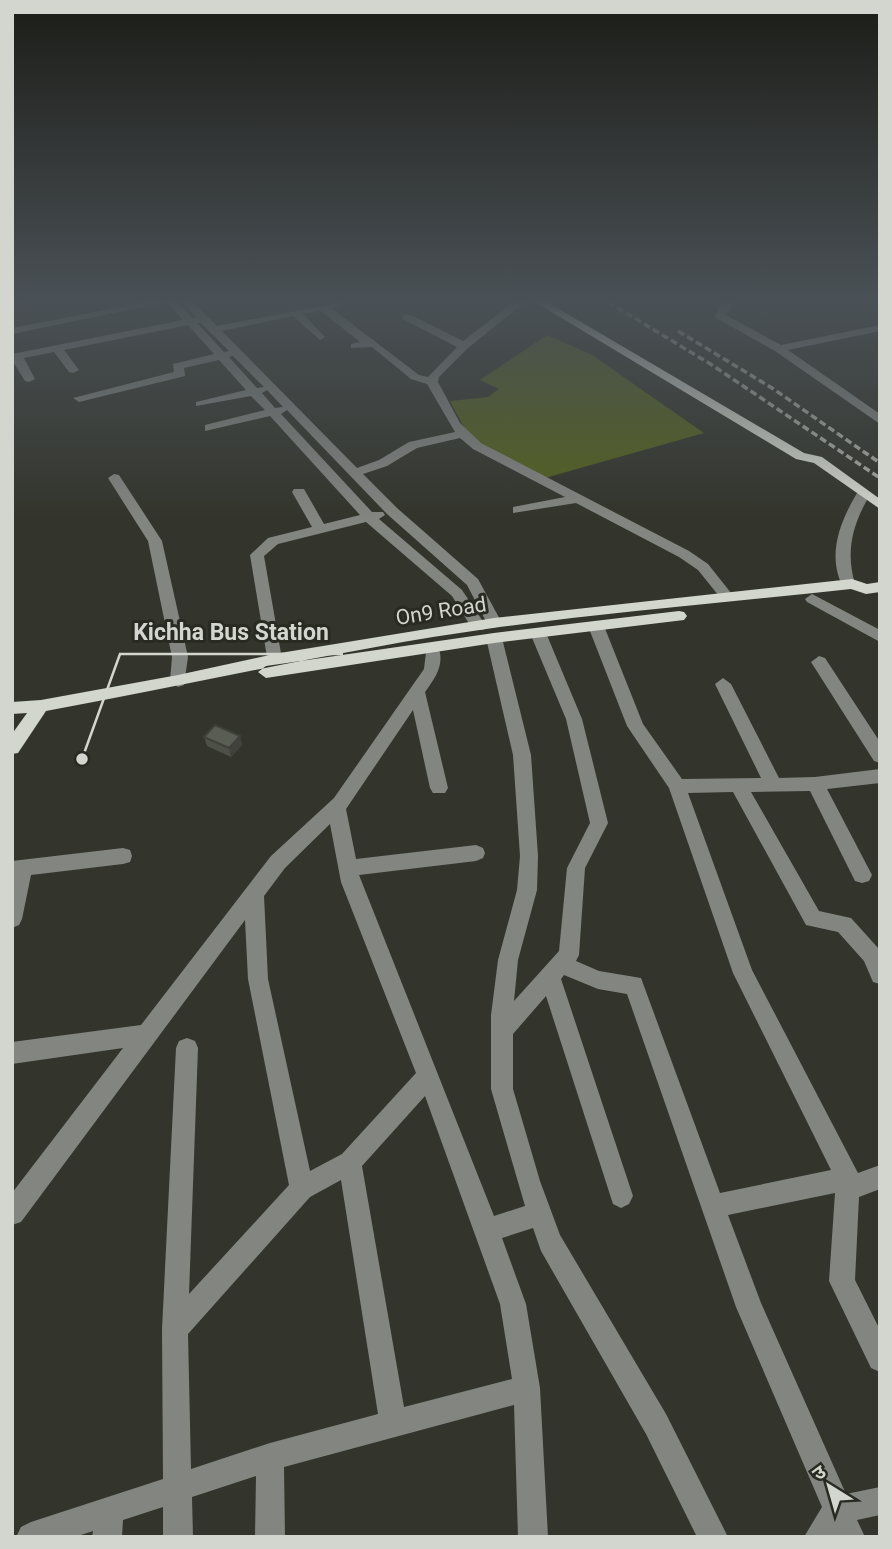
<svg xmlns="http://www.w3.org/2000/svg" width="892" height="1549" font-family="Roboto,'Noto Sans Devanagari',sans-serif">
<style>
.green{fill:#54611e}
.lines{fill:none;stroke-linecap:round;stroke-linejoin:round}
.minor{fill:#838580;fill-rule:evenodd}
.major{fill:#d3d6cc;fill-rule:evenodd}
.rail{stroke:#a8aaa3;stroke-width:3.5;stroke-dasharray:7 3.5;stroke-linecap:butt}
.wall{fill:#4d5047}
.shaded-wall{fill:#3f413a}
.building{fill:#5a5d53;stroke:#3f413a;stroke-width:2}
.labels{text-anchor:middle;stroke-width:6;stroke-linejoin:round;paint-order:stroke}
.street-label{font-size:21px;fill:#d3d5cf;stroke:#292b23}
.leader{fill:none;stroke:#d3d5cf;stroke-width:2.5}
.callout-dot{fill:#d3d5cf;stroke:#292b23;stroke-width:2.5}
.callout-label{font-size:23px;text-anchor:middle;font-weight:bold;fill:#d3d5cf;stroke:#292b23;stroke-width:6;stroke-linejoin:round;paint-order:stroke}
</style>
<rect width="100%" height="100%" fill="#33352c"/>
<path class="green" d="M 547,335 L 592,355 L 704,433 L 545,478 L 481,446 L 467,433 L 450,401 L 488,397 L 499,389 L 480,380 Z"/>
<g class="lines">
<path class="minor" d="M 12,302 L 24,302 L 12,306 Z
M 146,302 L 178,302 L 193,318 L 196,317 L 182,302 L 193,302 L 217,326 L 342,302 L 342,306 L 331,308 L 419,375 L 428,377 L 457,347 L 403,319 L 403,315 L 411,315 L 463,341 L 514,302 L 525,302 L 468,348 L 439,377 L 438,382 L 460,423 L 481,443 L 689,551 L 708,564 L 735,598 L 733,601 L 723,601 L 698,570 L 679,557 L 576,503 L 513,513 L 513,507 L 565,497 L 473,449 L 460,438 L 417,448 L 387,466 L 363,474 L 397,508 L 478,579 L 502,623 L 494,628 L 489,627 L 467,585 L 387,514 L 287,410 L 281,414 L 372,512 L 383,512 L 385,515 L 379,519 L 462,590 L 486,626 L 483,630 L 473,630 L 452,596 L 366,522 L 278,544 L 264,556 L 282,659 L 274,664 L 268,663 L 250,555 L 268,538 L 312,527 L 292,492 L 294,489 L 304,489 L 324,524 L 360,515 L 270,416 L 205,431 L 205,425 L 265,410 L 251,396 L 196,406 L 196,402 L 246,390 L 219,360 L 184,368 L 185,376 L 79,402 L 73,398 L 174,372 L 173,364 L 214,354 L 188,325 L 64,350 L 79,370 L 73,373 L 69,372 L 54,352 L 24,358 L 35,379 L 29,382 L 25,381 L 12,360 L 12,354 L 183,320 L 167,302 L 12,334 L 12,328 ZM 321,311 L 360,342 L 351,344 L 351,348 L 372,347 L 411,379 L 427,384 L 455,432 L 409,442 L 379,460 L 357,468 L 222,331 L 293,316 L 320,340 L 325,337 L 303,314 ZM 197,323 L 201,323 L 229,351 L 224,352 ZM 233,356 L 264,387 L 257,388 L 229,357 ZM 267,390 L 283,407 L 275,408 L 262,393 Z
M 722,302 L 732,302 L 732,307 L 726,315 L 781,345 L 880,325 L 880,331 L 788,350 L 880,414 L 880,424 L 775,351 L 716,318 L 715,316 Z
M 114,474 L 119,475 L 162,541 L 188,657 L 184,685 L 178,687 L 170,681 L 172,657 L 148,541 L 108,478 Z
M 864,489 L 871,493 C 853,523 845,550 855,584 L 848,589 L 843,587 C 826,554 841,519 859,490 Z
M 812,594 L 880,630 L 880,642 L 807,602 L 805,599 Z
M 596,621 L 604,626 L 643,724 L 682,779 L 761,778 L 715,684 L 723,678 L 731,684 L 779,778 L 815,777 L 880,769 L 880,783 L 827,789 L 872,875 L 869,881 L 862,883 L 855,881 L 810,791 L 751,792 L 819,911 L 851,918 L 879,949 L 880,984 L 873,982 L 864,961 L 838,932 L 806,925 L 733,792 L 688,793 L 752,970 L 858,1173 L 880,1165 L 880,1189 L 859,1197 L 855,1280 L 880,1330 L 880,1372 L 871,1368 L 829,1281 L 835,1193 L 728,1215 L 761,1303 L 846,1494 L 880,1487 L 880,1515 L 857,1520 L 865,1537 L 804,1537 L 822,1507 L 736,1307 L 627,994 L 598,989 L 564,975 L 561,979 L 633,1196 L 629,1204 L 621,1208 L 613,1204 L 546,996 L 513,1034 L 513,1089 L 540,1181 L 560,1235 L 666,1414 L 728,1537 L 697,1537 L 646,1434 L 541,1251 L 533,1228 L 502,1238 L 526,1304 L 540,1388 L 548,1537 L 518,1537 L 514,1405 L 284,1467 L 285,1537 L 255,1537 L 256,1476 L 192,1497 L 193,1537 L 163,1537 L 163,1507 L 123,1520 L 122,1537 L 92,1537 L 93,1531 L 75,1537 L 16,1537 L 21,1527 L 31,1522 L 163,1479 L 162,1329 L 176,1048 L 179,1041 L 187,1038 L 195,1041 L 198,1048 L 189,1294 L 289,1185 L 248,979 L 245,920 L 21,1222 L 12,1225 L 12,1193 L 123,1048 L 12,1064 L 12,1042 L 141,1025 L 271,856 L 334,798 L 424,669 L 427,644 L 437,644 C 446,663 436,677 425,692 L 448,788 L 445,793 L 433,793 L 430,788 L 413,710 L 346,809 L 356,859 L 476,845 L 483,848 L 485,853 L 483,858 L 476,861 L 359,875 L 494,1216 L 525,1206 L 491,1089 L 491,1015 L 498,960 L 517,890 L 520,856 L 513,755 L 486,638 L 494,633 L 502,638 L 531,755 L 538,856 L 537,890 L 518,960 L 514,1001 L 559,951 L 567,868 L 590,823 L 566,719 L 530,633 L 538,628 L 546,633 L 582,719 L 608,823 L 585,868 L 579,955 L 576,961 L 599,971 L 641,978 L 720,1193 L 831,1170 L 733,973 L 669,788 L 627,726 L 588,626 ZM 330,824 L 341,882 L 416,1073 L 342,1154 L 310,1171 L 268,979 L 264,896 L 285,868 ZM 425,1096 L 500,1304 L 512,1379 L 404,1407 L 362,1166 ZM 341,1180 L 378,1414 L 270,1443 L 191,1469 L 188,1334 L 310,1197 Z
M 819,656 L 825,658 L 880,742 L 880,763 L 874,761 L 811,662 Z
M 123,848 L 130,850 L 132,856 L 130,862 L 123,864 L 31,875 L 22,919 L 19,925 L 12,928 L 12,861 Z"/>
<path class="major" d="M 535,302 L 547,302 L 804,453 L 822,457 L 880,499 L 880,509 L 814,463 L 796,459 Z
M 852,579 L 867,584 L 880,582 L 880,592 L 866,594 L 851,589 C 732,602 612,612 493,628 C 343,649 195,684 46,711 L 18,753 L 12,754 L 12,734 L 27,713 L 12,714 L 12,702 L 41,700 L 178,675 L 274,654 L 494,618 Z
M 679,611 L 684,612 L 687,616 L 684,620 L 494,643 L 266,678 L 258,672 L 266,666 L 494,633 Z"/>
<path class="rail" d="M 608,302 L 712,365 L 880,478
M 678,331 L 772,388 L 880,463"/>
</g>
<path class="wall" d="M 240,736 L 242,745 L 231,757 L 207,746 L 204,737 Z"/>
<path class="shaded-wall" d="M 240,736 L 242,745 L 231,757 L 229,748 Z"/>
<path class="building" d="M 215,725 L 240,736 L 229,748 L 204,737 Z"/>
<linearGradient id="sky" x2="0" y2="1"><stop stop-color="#1c1d18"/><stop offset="0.58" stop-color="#4a5156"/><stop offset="1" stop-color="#4a5156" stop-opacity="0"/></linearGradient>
<rect width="892" height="519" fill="url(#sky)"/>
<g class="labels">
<g class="street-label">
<text transform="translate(441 611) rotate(-9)" y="7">On9 Road</text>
</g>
</g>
<path class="leader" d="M82 759L120 654H343"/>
<circle class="callout-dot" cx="82" cy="759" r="7"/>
<g class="callout-label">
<text x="231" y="640">Kichha Bus Station</text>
</g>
<rect width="892" height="1549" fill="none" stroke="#d3d5cf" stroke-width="28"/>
<g transform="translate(829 1486) rotate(323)" stroke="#292b23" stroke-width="5" paint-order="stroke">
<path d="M0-5L12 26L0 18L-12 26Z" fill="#d3d5cf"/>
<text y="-10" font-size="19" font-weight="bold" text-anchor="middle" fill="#d3d5cf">उ</text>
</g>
</svg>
